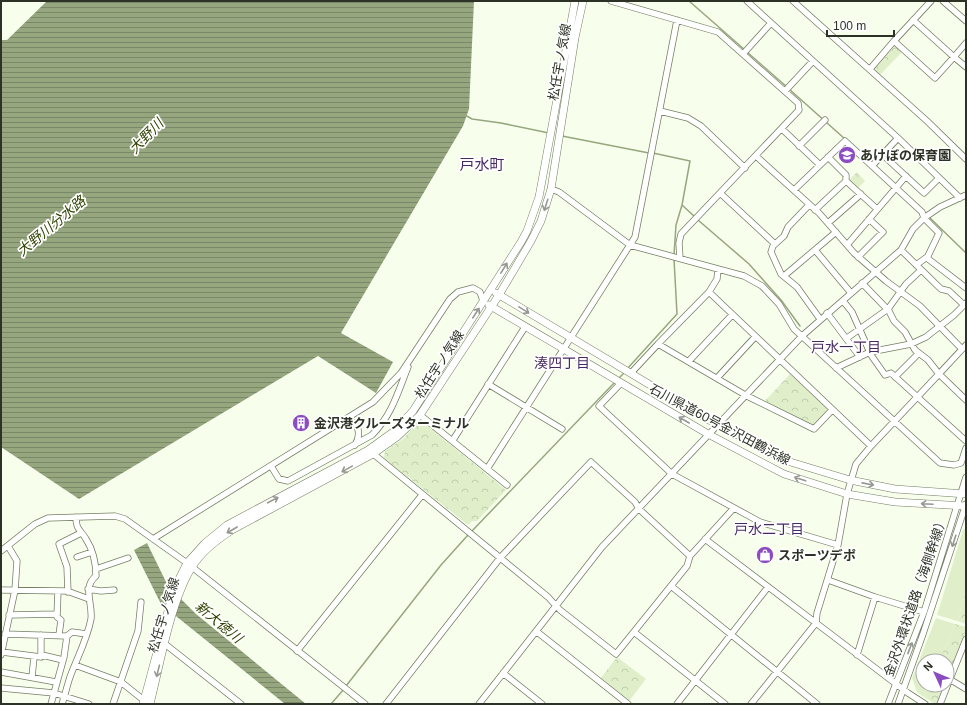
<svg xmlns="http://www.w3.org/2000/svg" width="967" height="705" font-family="Arial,'Noto Sans JP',sans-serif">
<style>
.grass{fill:#e0efca}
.forest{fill:url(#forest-crowns)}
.water{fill:url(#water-rules)}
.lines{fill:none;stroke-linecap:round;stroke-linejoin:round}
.stream{stroke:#96a67f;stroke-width:1.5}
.minor-casing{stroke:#747f64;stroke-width:7}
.major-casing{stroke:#747f64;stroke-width:8}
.minor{stroke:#fff;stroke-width:5.5}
.major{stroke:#fff;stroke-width:7}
.oneway{stroke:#969892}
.labels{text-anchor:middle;stroke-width:3.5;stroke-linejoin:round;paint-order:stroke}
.street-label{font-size:13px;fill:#2d3226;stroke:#fff}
.poi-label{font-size:13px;font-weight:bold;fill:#2d3226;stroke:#fff;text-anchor:start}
.water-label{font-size:14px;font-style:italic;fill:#304303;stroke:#fff}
.neighbourhood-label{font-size:14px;fill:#472962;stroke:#fff}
.quarter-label{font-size:15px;fill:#472962;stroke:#fff}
</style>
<defs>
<pattern id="forest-crowns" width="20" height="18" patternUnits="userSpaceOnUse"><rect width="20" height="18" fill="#e0efca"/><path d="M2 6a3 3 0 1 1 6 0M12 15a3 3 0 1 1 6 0" fill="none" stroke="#c0cdad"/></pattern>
<pattern id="water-rules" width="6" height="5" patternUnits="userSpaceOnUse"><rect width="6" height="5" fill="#96a67f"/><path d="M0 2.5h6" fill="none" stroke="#7b8868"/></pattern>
</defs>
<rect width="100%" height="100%" fill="#f7ffec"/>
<path class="grass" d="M 966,528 L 966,591 L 957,621 L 937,615 L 963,530 Z
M 936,618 L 955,624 L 939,661 L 923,661 L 923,685 L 929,685 L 924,697 L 917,692 L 912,678 Z"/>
<path class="forest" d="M 895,46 L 902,52 L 880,75 L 874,69 Z
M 857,172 L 865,181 L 857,189 L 848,181 Z
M 790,374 L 828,409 L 813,426 L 764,402 Z
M 420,420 L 506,490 L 477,521 L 472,521 L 468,525 L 384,458 L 385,451 L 403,439 Z
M 966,591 L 966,624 L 957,621 Z
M 955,624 L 966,627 L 966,630 L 947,682 L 947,661 L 939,661 Z
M 617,657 L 646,679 L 629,701 L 600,679 Z
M 929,685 L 946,685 L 938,702 L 935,704 L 924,697 Z"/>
<path class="water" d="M 47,1 L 474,1 L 469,109 L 463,126 L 341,333 L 393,362 L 376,393 L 318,356 L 79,499 L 1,447 L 1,40 L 7,40 Z
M 147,543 L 168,586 L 196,614 L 306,704 L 285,704 L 161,604 L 134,550 Z"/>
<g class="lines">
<path class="stream" d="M 689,1 L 745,50
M 747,52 L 787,87
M 789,89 L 845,139
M 465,115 L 472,119 L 501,123 L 549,133
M 562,136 L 649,153
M 653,153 L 690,161 L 682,205 L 676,225 L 674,255
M 682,205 L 695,217
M 930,218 L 966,253
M 698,220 L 749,264 L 781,300 L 800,326
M 627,369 L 677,314 L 674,259
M 619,378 L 625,372
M 471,532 L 615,382
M 346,686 L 441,565 L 468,535
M 331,704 L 344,689"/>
<defs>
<path id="minor" d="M 611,1 L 718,32 L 798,103 L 799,110 L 681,234 L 679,243 L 680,258
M 747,1 L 898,138 L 960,198
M 793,1 L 927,121 L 966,159
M 943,1 L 966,21
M 913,20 L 954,57 L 966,43
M 894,41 L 931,1
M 743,54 L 771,23
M 870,69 L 894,41 L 935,78 L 954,57 L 966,67
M 785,91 L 813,61
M 660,111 L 688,118 L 701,126 L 745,168
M 782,129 L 820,165
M 799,146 L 825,120
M 883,155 L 924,193 L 939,178
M 756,156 L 819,213 L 854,253 L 886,281 L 920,306 L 962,349
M 828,157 L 846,175 L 846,181 L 877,209
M 872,166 L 898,138
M 551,189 L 559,192 L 630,245 L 744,276 L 762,286 L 779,304 L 794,329 L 940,463 L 954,465 L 961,463 L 966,448
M 794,190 L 845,141 L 922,212 L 924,218 L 939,233 L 927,258 L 966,288
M 720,193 L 775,244
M 809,205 L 788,227 L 784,236 L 773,246 L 771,252 L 781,274 L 797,287 L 820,319
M 815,210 L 846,181
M 828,223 L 861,194
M 847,245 L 906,176
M 815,250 L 851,293
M 901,250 L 941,289 L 949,291 L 964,305
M 858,257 L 883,232 L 869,219
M 916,265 L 927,257
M 718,269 L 717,279 L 709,292 L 658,344 L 747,396 L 814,429 L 832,410
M 784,276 L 836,232
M 862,283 L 889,311 L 894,321 L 905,332 L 915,350 L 928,360 L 939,374 L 871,446 L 856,464 L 847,494 L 838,545 L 817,613 L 816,623 L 908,693 L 925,704
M 709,292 L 871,446
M 843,301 L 852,312 L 871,355 L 885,375 L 891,373 L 966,441
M 827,313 L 860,357
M 847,338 L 888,309 L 906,284 L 921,270
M 966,345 L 939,374 L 966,400
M 689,361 L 732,315
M 836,368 L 870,352 L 911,344 L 926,337 L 954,315 L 966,303
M 631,373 L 658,344
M 895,377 L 919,353
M 717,378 L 755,337
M 621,383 L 599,406 L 672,474 L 760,522 L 838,545
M 488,384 L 562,429
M 420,415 L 507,485
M 344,422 C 360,419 361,435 355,445
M 453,440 L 525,327
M 371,452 L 548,597 L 560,610 L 616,654 L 687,566 L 690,556 L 733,509
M 271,466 L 279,479 L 288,481 L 372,435 C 392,415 398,392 408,367
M 487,469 L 635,237 L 677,20
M 153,539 L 373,402 L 401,373 L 450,299 L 458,292 L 473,288 L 480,292 L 483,301
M 705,539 L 816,623 L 751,704
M 1,551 L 35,524 L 48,518 L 115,516 L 125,519 L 187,563 L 365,704
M 77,557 L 92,552
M 96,569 L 128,558
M 828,580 L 875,597 L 924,612
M 671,586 L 817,704
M 88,589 L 101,591 L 114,590
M 1,590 L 67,591 L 89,599
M 58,591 L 57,617 L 61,620 L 59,635
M 68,592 L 67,567 L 59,544 L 81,533
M 9,615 L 57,614
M 536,631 L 628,704
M 634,632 L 725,704
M 5,634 L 67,636 L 72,632 L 87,634
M 165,644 L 241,704
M 297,651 L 422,495
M 2,652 L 41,657 L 41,635
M 1,655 L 15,590 L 17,561 L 8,546
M 42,655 L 63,660
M 857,655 L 875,597
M 75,665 L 121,682 L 146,702
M 1,672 L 56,682
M 503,673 L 542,704
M 32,677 L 34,657
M 951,680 L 966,689
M 1,688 L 54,693 L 89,704
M 51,704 L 64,657 L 67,636
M 62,704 C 65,695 67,686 70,677 C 77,658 87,640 91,619 C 93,604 82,587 96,576 C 96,563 93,550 86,539 C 80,529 76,530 76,517
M 113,704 L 138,631 L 141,602
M 386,704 L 500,558 L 591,462 L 635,502 L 639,509 L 690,556
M 479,704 L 602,547 L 802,336 L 901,250 L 913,229 L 924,218 L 940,207 L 966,195
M 677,704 L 768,587
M 888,704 L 924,612 L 966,477
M 898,704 L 923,634 L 966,504
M 940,704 L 966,639"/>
<path id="major" d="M 496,293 L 709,420 L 787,461 L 850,480 L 895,489 L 966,494
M 489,305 L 708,434 L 784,474 L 847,494 L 895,502 L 966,506
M 143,704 L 174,589 L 187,563 L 205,543 L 227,525 L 368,450 L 393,432 L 413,411 L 521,242 L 527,231 L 539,197 L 575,1
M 150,704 C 160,665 171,600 192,567 C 202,551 217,540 232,530 L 373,454 L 397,437 L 420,415 L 499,295 L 531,241 L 541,221 L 551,189 L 575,38 L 583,1"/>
</defs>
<use href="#minor" class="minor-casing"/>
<use href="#major" class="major-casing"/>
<use href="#minor" class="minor"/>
<use href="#major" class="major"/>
</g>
<defs><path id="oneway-shaft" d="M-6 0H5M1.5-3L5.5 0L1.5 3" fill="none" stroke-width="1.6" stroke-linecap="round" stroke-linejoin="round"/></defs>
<g class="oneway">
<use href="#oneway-shaft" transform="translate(546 205) rotate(108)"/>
<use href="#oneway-shaft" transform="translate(504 268) rotate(-58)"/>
<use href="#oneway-shaft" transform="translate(524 310) rotate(32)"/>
<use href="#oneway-shaft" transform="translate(476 313) rotate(-57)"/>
<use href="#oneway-shaft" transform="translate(684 420) rotate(-150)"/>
<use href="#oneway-shaft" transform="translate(347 469) rotate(151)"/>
<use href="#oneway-shaft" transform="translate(800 479) rotate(-162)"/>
<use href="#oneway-shaft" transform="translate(868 484) rotate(11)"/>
<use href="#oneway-shaft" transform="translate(273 500) rotate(-28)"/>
<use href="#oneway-shaft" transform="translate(927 504) rotate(-177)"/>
<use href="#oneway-shaft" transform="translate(232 530) rotate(150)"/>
<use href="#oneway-shaft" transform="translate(954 541) rotate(108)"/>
<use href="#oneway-shaft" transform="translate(910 648) rotate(-69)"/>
<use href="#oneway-shaft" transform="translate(158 671) rotate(104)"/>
</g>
<defs>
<symbol id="school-disc" viewBox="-11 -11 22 22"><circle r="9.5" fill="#8b4cc1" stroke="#fff"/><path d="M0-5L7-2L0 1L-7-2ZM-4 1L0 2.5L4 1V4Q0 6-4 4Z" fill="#fff"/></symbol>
<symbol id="building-disc" viewBox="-11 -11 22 22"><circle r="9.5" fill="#8b4cc1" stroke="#fff"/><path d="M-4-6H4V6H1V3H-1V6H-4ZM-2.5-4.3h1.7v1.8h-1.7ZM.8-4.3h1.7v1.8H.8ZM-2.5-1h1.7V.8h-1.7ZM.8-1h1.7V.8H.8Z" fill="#fff"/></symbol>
<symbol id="shop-disc" viewBox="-11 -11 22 22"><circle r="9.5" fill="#8b4cc1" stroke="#fff"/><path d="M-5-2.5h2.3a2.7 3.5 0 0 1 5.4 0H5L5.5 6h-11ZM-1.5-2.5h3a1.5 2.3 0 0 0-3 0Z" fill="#fff"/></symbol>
</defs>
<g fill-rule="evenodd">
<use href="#school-disc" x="837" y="145" width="20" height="20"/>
<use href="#building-disc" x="291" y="413" width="20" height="20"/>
<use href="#shop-disc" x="755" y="545" width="20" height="20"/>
</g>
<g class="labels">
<g class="street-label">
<text transform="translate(559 62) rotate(-80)" y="5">松任宇ノ気線</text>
<text transform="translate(439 364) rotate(-57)" y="5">松任宇ノ気線</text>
<text transform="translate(720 424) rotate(28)" y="5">石川県道60号金沢田鶴浜線</text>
<text transform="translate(915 596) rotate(-71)" y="5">金沢外環状道路（海側幹線）</text>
<text transform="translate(163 615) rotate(-73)" y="5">松任宇ノ気線</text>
</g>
<g class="poi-label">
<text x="860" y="160">あけぼの保育園</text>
<text x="314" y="428">金沢港クルーズターミナル</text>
<text x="778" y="560">スポーツデポ</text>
</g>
<g class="water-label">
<text transform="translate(146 136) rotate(-46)" y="5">大野川</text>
<text transform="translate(51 226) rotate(-40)" y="5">大野川分水路</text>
<text transform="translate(219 622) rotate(40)" y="5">新大徳川</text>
</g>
<g class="neighbourhood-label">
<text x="846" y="352">戸水一丁目</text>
<text x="562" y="368">湊四丁目</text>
<text x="769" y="534">戸水二丁目</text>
</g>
<g class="quarter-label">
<text x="482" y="170">戸水町</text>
</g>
</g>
<rect width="967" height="705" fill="none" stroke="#2d3226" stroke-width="4"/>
<g transform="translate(935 673) rotate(314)"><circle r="19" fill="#ffffff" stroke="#abada8"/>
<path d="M0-3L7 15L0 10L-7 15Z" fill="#8b4cc1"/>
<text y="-6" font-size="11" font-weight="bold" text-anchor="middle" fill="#2d3226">N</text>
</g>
<path d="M827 30v6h67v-6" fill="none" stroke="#2d3226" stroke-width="2"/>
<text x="833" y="30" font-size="12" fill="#2d3226" stroke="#ffffff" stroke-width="3" paint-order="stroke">100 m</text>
</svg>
